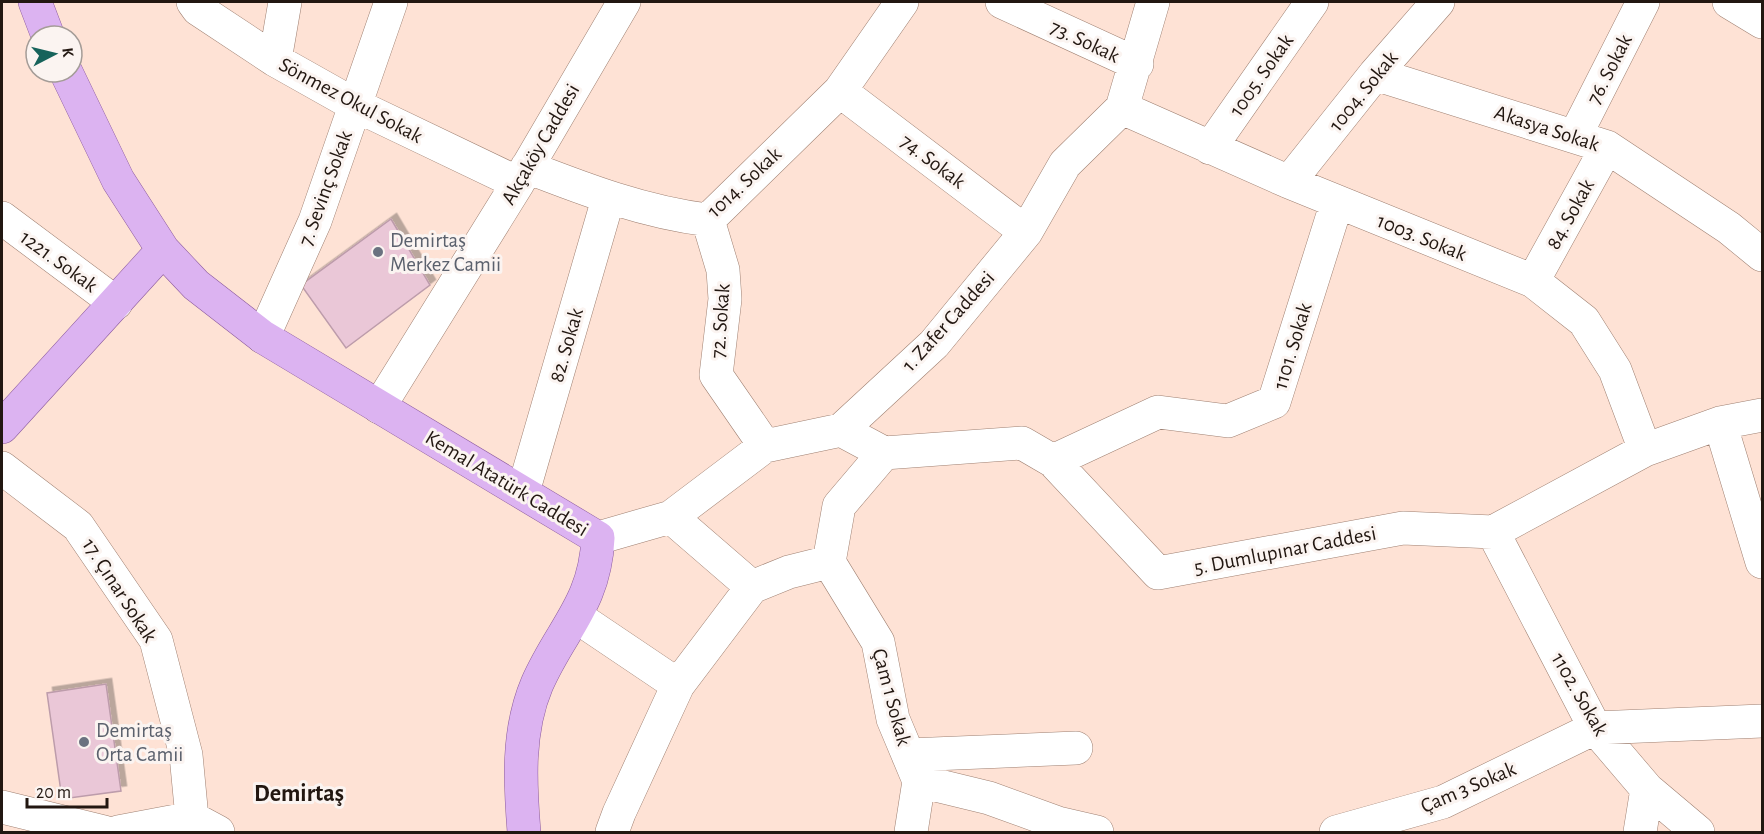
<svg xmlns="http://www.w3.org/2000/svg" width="1764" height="834" font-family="'Alegreya Sans',sans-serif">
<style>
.building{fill:#eac7d7;stroke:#bd9cab;stroke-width:1.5;filter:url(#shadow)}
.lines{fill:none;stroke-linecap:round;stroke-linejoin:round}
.minor-casing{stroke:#9f8072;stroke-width:34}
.major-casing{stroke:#8c5b9d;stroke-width:34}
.minor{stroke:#fff;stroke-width:33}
.major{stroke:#dcb3f1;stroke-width:33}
.worship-dot{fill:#6b7280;stroke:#fbf4f1;stroke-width:2}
.labels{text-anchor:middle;stroke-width:6;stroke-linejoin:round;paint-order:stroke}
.street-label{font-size:21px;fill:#221711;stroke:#fbf4f1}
.worship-label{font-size:21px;fill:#5b616d;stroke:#fbf4f1;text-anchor:start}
.quarter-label{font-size:24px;font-weight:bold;fill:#221711;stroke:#fbf4f1}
</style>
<defs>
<filter id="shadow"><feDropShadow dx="5.5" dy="-5.5" stdDeviation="0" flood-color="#0004"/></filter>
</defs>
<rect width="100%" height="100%" fill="#fee2d5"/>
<path class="building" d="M 391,219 L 430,285 L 346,348 L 301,285 Z
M 106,684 L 121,791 L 62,799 L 47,693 Z"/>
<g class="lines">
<defs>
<path id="minor" d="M 193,2 L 198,9 L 275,60 L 355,105 L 518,183
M 1002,2 L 1137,64
M 1729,2 L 1762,22
M 275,60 L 285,2
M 1375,74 L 1607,147 L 1729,228 L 1762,255
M 840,91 L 1026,232
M 1122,108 L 1289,182 L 1533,281 L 1584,321 L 1615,370 L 1645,450
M 1575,136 L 1643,2
M 1210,148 L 1312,2
M 527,167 C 586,190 644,212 708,220 L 840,91 L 902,2
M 1289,182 L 1375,74 L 1438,2
M 2,218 L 116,303
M 708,220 L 723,270 L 725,299 L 716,375 L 765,446
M 1533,281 L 1607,147
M 263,337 L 315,221 L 391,2
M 379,407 L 518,183 L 624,2
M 1720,423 L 1762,562
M 841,430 L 884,453 L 1022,443 L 1053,461 L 1158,573 L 1403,528 L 1493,532 L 1645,450 L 1720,423 L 1762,415
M 884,453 L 839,506 L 829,562 L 878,642 L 893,719 L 919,781 L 911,832
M 1053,461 L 1158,412 L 1228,421 L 1274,402 L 1337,202
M 2,468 L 78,526 L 156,640 L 186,755 L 192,818
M 523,492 L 608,199
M 671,517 L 752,587
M 1493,532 L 1595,728 L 1647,789 L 1698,832
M 598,538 L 671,517 L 765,446 L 841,430 L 934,344 L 1026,232 L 1065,164 L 1122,108 L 1153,2
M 577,617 L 678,685
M 908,755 L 1076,748
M 919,781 L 989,798 L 1058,823 L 1097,832
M 2,807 L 104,832
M 118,832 L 192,818 L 218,832
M 612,832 L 619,813 L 678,685 L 752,587 L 789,572 L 829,562
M 1336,832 L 1443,802 L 1595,728 L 1762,721
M 1640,832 L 1647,789"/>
<path id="major" d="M 35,2 L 48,36
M 66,72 L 118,180 L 163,250 L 196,285 L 263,337 L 598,538 C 595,604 561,629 537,684 C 517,731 520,783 524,832
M 2,427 L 163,250"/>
</defs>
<use href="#minor" class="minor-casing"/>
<use href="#major" class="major-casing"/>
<use href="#minor" class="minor"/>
<use href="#major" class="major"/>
</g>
<g class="worship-dot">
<circle cx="378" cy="252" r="6"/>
<circle cx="84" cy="742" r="6"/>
</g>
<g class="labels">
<g class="street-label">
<text transform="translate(1085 41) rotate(25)" y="7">73. Sokak</text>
<text transform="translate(1609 69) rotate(-63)" y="7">76. Sokak</text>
<text transform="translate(1261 75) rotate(-55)" y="7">1005. Sokak</text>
<text transform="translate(1363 91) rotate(-51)" y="7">1004. Sokak</text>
<text transform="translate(351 100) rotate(28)" y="7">Sönmez Okul Sokak</text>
<text transform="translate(1547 128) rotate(18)" y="7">Akasya Sokak</text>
<text transform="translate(540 144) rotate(-60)" y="7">Akçaköy Caddesi</text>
<text transform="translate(933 161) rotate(37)" y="7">74. Sokak</text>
<text transform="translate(744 182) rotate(-43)" y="7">1014. Sokak</text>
<text transform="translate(325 188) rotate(-70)" y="7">7. Sevinç Sokak</text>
<text transform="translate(1570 214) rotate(-61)" y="7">84. Sokak</text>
<text transform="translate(1422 237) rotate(22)" y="7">1003. Sokak</text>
<text transform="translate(59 261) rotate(36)" y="7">1221. Sokak</text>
<text transform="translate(720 321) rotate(-86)" y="7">72. Sokak</text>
<text transform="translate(948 321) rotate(-48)" y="7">1. Zafer Caddesi</text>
<text transform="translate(566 345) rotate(-74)" y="7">82. Sokak</text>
<text transform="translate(1292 346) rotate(-73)" y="7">1101. Sokak</text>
<text transform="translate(507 483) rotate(31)" y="7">Kemal Atatürk Caddesi</text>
<text transform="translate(1285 550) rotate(-11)" y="7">5. Dumlupınar Caddesi</text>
<text transform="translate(120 590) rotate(57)" y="7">17. Çınar Sokak</text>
<text transform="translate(1580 694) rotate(60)" y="7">1102. Sokak</text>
<text transform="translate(892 697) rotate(75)" y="7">Çam 1 Sokak</text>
<text transform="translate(1468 787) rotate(-23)" y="7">Çam 3 Sokak</text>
</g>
<g class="worship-label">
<text x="390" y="247">Demirtaş<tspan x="390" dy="24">Merkez Camii</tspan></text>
<text x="96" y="737">Demirtaş<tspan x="96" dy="24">Orta Camii</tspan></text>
</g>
<g class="quarter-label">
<text x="299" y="801">Demirtaş</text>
</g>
</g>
<rect width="1764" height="834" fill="none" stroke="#221711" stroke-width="6"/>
<g transform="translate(54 54) rotate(83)"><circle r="28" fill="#fbf4f1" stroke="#a49c97" stroke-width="1.5"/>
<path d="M0-4.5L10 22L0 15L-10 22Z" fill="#17635b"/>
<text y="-9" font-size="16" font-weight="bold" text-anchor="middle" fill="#221711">K</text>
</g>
<path d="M27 798v9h80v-9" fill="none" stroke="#221711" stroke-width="3"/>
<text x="36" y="798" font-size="18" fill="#221711" stroke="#fbf4f1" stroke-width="4.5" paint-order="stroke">20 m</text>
</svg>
